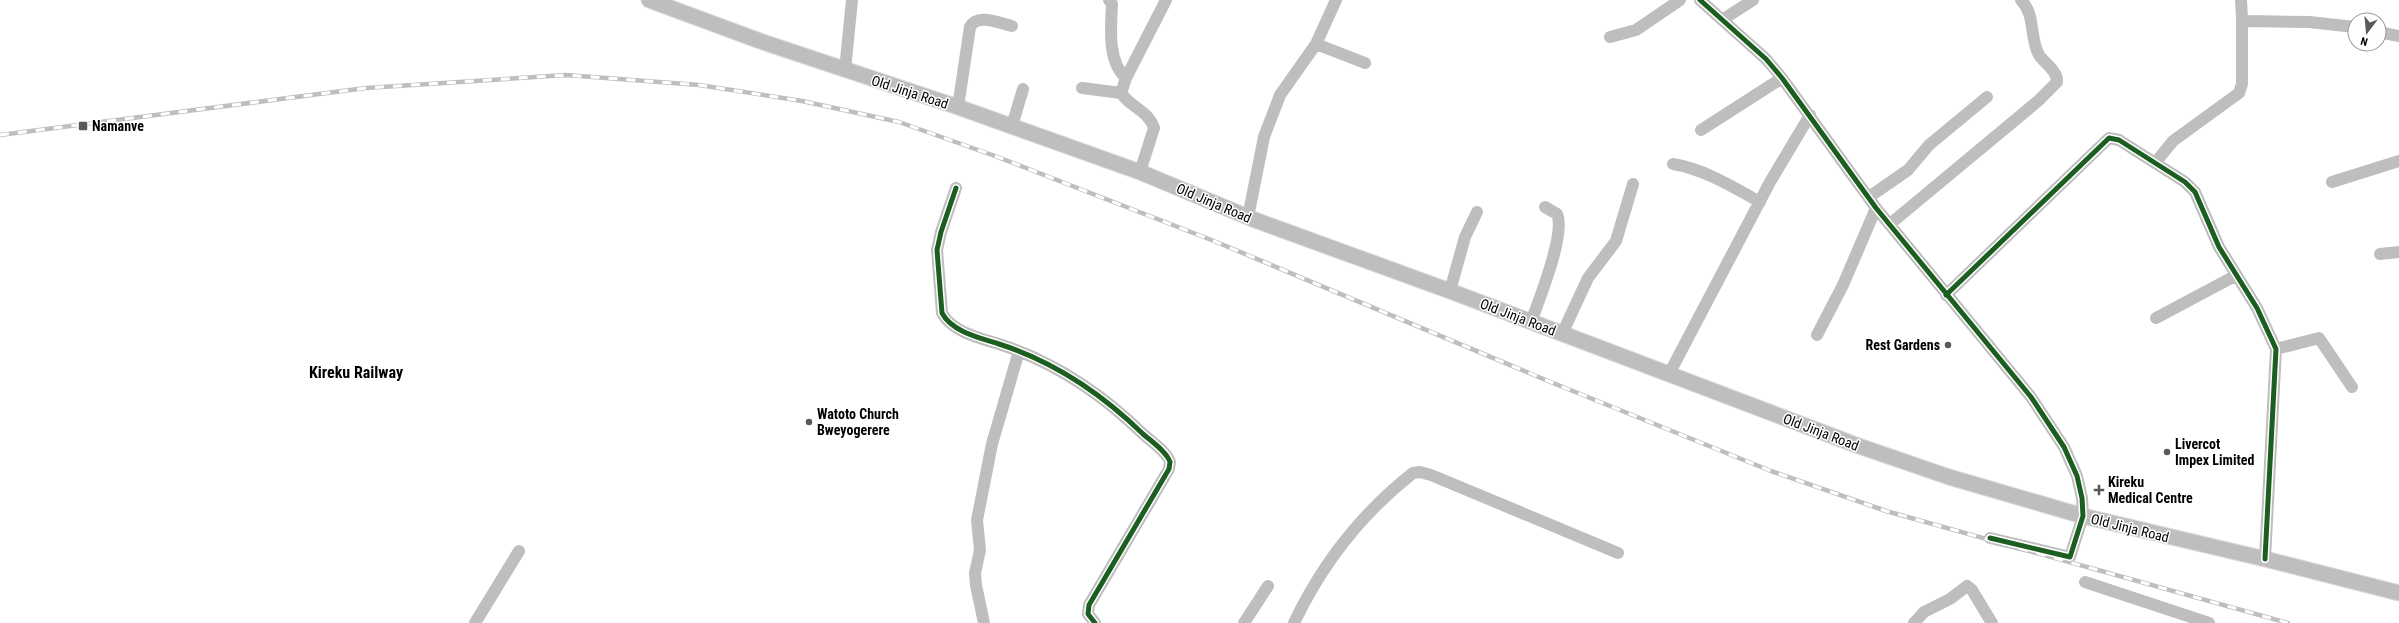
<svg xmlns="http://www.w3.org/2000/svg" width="2399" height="623" font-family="'Roboto Condensed',sans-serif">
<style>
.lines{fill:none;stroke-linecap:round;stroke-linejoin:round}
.major-casing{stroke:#dbdbdb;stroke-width:17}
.minor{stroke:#bebebe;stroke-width:12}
.major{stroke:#bebebe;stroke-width:15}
.rail-casing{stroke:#bebebe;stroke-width:4.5}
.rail{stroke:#fff;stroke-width:3;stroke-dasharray:9;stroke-linecap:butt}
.cycleway-casing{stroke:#fff;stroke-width:8}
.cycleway{stroke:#1b5e20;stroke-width:5}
.poi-dot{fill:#595959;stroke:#fff;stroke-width:1.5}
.labels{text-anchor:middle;stroke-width:3;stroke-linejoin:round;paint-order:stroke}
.street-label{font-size:14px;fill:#000;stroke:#fff}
.poi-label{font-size:14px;font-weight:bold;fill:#000;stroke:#fff;text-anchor:start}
.quarter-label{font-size:16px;font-weight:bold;fill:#000;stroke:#fff}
</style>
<rect width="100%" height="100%" fill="#fff"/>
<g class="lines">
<defs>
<path id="major" d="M 649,0 L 760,41 L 958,107 L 1140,172 L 1255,220 L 1450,291 L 1856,445 L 1949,477 L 2083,516 L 2265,559 L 2399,593"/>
</defs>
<use href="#major" class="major-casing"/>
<path class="minor" d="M 1109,0 L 1112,4 C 1111,27 1107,61 1126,78
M 1700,0 L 1766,59 L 1782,78 L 1876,208 L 2031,397 L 2064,447 L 2077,476 L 2082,498 L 2083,516 L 2070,557 L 1990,538
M 2241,0 L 2242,18 L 2247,21 L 2309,22 L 2355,27
M 1722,20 L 1753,0
M 2379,32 L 2399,36
M 1610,37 L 1636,30 L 1680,0
M 1316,44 L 1365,63
M 845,70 L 852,0
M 1082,88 L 1121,93
M 958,107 L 970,27 C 977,13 999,23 1012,26
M 1012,126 L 1023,89
M 1701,130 L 1782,78
M 2155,163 L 2173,141 L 2239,93 L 2242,84 L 2242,18
M 1673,164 C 1704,169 1733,187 1760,202
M 1140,172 L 1154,128 C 1149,111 1130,107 1121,93 L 1126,78 L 1166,0
M 2332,182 L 2399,161
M 956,188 L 941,232 L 937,250 L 942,313 C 952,332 980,338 999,344 C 1055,362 1101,393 1143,434 C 1151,441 1167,452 1170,462 L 1169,469 L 1089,605 L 1088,614 L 1095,623
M 1869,197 L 1908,170 L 1929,145 L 1987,97
M 1248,217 L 1264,137 L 1280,95 L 1316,44 L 1336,0
M 1890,224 L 2038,101 L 2057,82 C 2058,71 2044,63 2039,55 C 2029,37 2036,15 2021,0
M 2380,254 L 2399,252
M 1450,291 L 1465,237 L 1477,212
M 1946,295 L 2109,138 L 2119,140 L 2185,182 L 2195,192 L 2219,247 L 2257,308 L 2276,349 L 2265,559
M 2156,318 L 2235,276
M 1531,322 C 1539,300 1566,234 1557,214 L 1545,207
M 1562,334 L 1588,278 L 1616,241 L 1633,184
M 1817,335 L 1843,285 L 1876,208
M 2276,349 L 2319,338 L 2352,387
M 1669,374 L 1770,182 L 1810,115
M 2085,582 L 2209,623
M 475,623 L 519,551
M 984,623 L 976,585 L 975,573 L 980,550 L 977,520 L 992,444 L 1019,351
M 1244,623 L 1268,586
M 1294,623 C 1322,564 1362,513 1413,473 L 1420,472 L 1431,475 L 1618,553
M 1914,623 L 1924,612 L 1950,599 L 1967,586 L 1972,590 L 1992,623"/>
<use href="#major" class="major"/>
<defs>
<path id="rail" d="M 0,135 L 366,88 L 566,75 L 699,85 L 802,101 L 899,122 L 995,156 L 1214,241 L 1553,383 L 1771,471 L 1886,511 L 2288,623"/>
</defs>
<use href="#rail" class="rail-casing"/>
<use href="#rail" class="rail"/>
<defs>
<path id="cycleway" d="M 1700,0 L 1766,59 L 1782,78 L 1876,208 L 2031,397 L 2064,447 L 2077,476 L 2082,498 L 2083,516 L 2070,557 L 1990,538
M 956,188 L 941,232 L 937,250 L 942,313 C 952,332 980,338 999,344 C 1055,362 1101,393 1143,434 C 1151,441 1167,452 1170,462 L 1169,469 L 1089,605 L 1088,614 L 1095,623
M 1946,295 L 2109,138 L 2119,140 L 2185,182 L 2195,192 L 2219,247 L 2257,308 L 2276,349 L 2265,559"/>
</defs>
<use href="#cycleway" class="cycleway-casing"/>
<use href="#cycleway" class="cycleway"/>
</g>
<g class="poi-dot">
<rect x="78" y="121" width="10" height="10" rx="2"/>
<circle cx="1948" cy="345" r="4"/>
<circle cx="809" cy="422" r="4"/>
<circle cx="2167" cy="452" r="4"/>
<path d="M2097 484h4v4h4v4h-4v4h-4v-4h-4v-4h4z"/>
</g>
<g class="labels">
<g class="street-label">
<text transform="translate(910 92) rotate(18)" y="5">Old Jinja Road</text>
<text transform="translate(1214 203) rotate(23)" y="5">Old Jinja Road</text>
<text transform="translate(1518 317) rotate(21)" y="5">Old Jinja Road</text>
<text transform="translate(1821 432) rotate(21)" y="5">Old Jinja Road</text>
<text transform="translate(2130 528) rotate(14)" y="5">Old Jinja Road</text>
</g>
<g class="poi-label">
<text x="92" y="131">Namanve</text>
<text x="1940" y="350" text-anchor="end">Rest Gardens</text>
<text x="817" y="419">Watoto Church<tspan x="817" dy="16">Bweyogerere</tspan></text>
<text x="2175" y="449">Livercot<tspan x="2175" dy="16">Impex Limited</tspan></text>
<text x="2108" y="487">Kireku<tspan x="2108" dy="16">Medical Centre</tspan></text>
</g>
<g class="quarter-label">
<text x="356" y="378">Kireku Railway</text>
</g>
</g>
<g transform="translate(2367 32) rotate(196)"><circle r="19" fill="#ffffff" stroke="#999999"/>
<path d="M0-3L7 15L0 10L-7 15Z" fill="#595959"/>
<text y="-6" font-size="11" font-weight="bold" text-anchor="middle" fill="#000000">N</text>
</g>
</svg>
